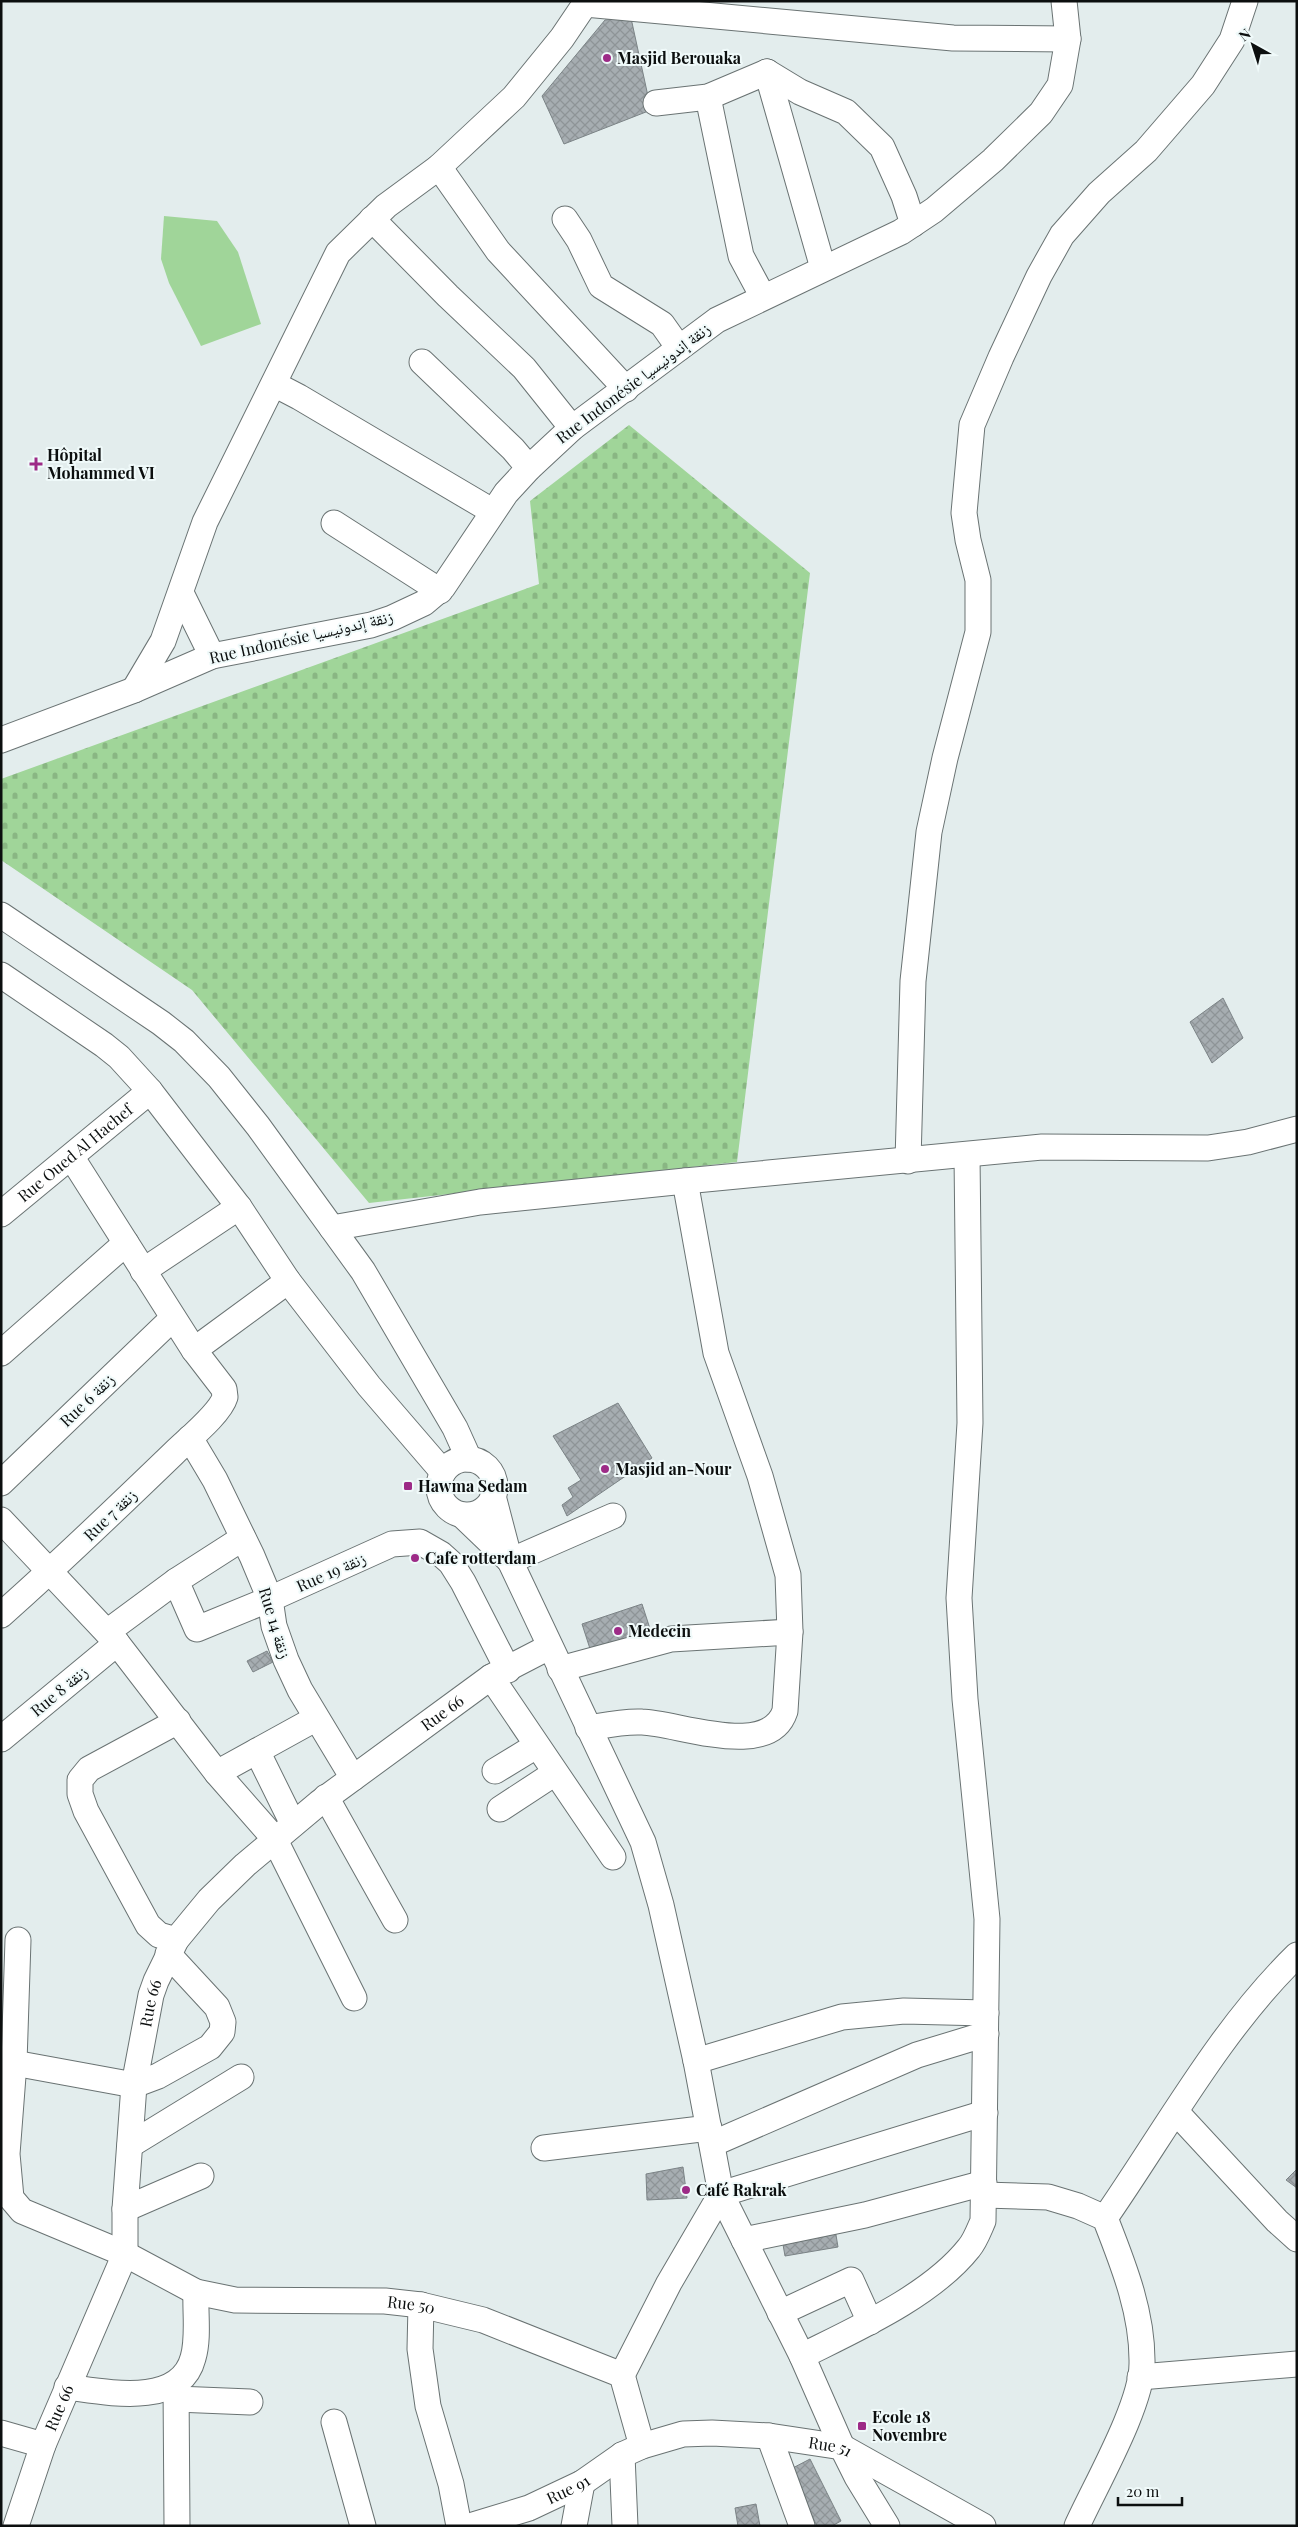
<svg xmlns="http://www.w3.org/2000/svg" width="1298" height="2527" font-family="'Playfair Display','Noto Naskh Arabic',serif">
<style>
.cemetery{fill:url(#cemetery-stones)}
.park{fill:#a0d599}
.building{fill:url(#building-cross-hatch);stroke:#7b8386}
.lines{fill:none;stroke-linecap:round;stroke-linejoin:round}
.minor-casing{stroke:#6a7373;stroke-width:27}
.minor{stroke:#fff;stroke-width:25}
.poi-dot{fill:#9d2b87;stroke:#f0fafa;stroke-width:2}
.labels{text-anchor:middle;stroke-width:4;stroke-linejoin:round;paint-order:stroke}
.poi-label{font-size:16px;font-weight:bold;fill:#0c0f0f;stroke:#f0fafa;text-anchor:start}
.street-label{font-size:16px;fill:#0c0f0f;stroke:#f0fafa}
</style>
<defs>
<pattern id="cemetery-stones" width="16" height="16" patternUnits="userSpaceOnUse" patternTransform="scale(1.25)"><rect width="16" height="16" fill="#a0d599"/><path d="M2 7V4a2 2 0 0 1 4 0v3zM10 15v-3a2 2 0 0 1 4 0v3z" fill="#89b683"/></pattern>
<pattern id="building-cross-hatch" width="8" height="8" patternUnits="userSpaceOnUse" patternTransform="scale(1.25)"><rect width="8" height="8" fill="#a6adb1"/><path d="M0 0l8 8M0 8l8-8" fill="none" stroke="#8e9497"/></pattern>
</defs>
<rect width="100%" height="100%" fill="#e3eded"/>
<path class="cemetery" d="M 629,425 L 810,573 L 737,1162 L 369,1203 L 192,990 L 1,860 L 1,779 L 539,584 L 530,501 Z"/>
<path class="park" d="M 164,216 L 217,221 L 238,252 L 261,324 L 201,346 L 169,283 L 161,259 Z"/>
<path class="building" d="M 631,18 L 651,110 L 564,144 L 542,96 L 605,20 Z
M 1223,998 L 1243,1038 L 1212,1063 L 1190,1022 Z
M 618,1403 L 652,1458 L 567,1516 L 562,1505 L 573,1497 L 568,1488 L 581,1480 L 553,1436 Z
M 642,1604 L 653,1638 L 593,1658 L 582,1624 Z
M 267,1651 L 273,1662 L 253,1672 L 247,1661 Z
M 683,2167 L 687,2198 L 647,2200 L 646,2174 Z
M 1297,2169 L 1297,2188 L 1286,2180 Z
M 834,2223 L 838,2247 L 785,2256 L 781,2233 Z
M 810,2459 L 841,2521 L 832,2526 L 817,2526 L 789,2470 Z
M 756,2504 L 760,2526 L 738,2526 L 735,2508 Z"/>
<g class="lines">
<defs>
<g id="minor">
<path d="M 585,4 L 953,38 L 1068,39"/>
<path d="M 767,72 L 800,92 L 846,112 L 882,147 L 904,196 L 913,224"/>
<path d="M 767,72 L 823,268"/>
<path d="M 708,97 L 741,256 L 763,297"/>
<path d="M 656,103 L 708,97 L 767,72"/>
<path d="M 439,167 L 498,251 L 626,389"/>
<path d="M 372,219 L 448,296 L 524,368 L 572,428"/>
<path d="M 565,219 L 579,240 L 601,286 L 662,324 L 679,348"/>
<path d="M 422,362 L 513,449 L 529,468"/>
<path d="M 274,384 L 299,397 L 492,511"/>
<path d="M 334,523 L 440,591"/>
<path d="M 181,593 L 212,656"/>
<path d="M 134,690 L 163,641 L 205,522 L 338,253 L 386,206 L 439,167 L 514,97 L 562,38 L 587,1"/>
<path d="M 1,740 L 134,690 L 212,656 L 371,625 L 392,618 L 424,603 L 443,587 L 506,493 L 529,468 L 572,428 L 717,320 L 901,232 L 934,210 L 993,160 L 1041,113 L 1060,85 L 1068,39 L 1064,1"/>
<path d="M 1,915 L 161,1023 L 184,1041 L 219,1077 L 258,1126 L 363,1271 L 455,1428 L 469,1459"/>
<path d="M 1,975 L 104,1045 L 119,1057 L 150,1091 L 239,1207 L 288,1281 L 369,1386 L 443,1472"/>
<path d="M 908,1161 L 913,981 L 929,832 L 945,758 L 978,632 L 978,580 L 968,540 L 964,513 L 972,425 L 1001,357 L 1039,276 L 1062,235 L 1099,193 L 1146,151 L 1203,85 L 1232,40 L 1245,1"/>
<path id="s1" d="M 1,1214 L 150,1091"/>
<path d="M 332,1228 L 480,1202 L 685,1181 L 1042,1147 L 1208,1148 L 1248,1142 L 1297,1129"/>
<path d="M 143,1271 L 239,1207"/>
<path d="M 194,1350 L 288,1281"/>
<path d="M 1,1353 L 126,1243"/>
<path d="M 190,1438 L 215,1480 L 252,1556 L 270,1599 L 274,1626 L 286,1660 L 300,1690 L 353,1778"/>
<circle cx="467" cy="1487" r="28"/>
<path d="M 1,1483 L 173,1318"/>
<path d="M 493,1496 L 510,1561 L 643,1842 L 661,1905 L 696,2061 L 721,2194 L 802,2356 L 842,2447 L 857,2477 L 887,2526"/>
<path d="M 462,1515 L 510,1561"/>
<path d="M 1,1520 L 117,1643 L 217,1773 L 274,1838 L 354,1998"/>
<path d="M 243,1538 L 176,1581 L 197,1629 L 270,1599 L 392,1544 L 420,1542 L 441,1554 L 451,1563 L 463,1582 L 508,1670"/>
<path d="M 510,1561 L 613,1516"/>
<path d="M 1,1615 C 60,1563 117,1508 174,1453 C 187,1440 220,1414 225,1397 L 224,1389 L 194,1350 L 72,1158"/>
<path d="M 107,1632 L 176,1581"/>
<path d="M 560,1669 L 671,1639 L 790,1632"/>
<path d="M 491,1677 L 613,1857"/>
<path d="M 588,1728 C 606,1725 624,1721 642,1722 C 678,1723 769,1760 785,1711 L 790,1632 L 788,1575 L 760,1476 L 716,1353 L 685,1181"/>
<path d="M 1,1739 L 117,1643"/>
<path d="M 257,1751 L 293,1824"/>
<path d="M 495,1771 L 536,1746"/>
<path d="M 217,1773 L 315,1719"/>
<path d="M 326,1797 L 395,1920"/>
<path d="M 500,1809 L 555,1773"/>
<path id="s2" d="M 18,1940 L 14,2063 L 7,2154 L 11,2198 L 22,2211 L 125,2254 L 196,2292 L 235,2300 L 385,2301 L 421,2305 L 483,2320 L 622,2375 L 642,2446"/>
<path d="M 176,1940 L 159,1935 L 148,1925 L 86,1811 L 80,1794 L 80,1780 L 89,1769 L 178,1721"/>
<path d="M 696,2061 L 842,2017 L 904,2011 L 986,2013"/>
<path d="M 14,2063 L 134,2085 L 158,2076 L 210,2047 L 222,2032 L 223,2022 L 217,2007 L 168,1954"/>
<path d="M 1176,2112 L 1277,2221 L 1297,2239"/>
<path d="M 712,2144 L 917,2055 L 986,2034"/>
<path d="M 130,2145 L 241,2077"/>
<path d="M 544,2148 L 709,2128"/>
<path d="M 984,2195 L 1048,2197 L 1078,2206 L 1105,2218 C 1123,2264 1143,2313 1142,2364 C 1142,2405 1095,2486 1077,2526"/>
<path d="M 125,2209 L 201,2176"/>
<path d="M 1105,2218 C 1166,2130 1220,2030 1297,1955"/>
<path d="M 744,2240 L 865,2215 L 984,2183"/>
<path d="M 421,2305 L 420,2349 L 428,2406 L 451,2484 L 459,2526"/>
<path d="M 780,2313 L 851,2280 L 870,2322"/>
<path d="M 802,2356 C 856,2329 931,2296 969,2248 C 975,2241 979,2230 983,2221 L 987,1919 L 965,1699 L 959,1598 L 970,1423 L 967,1155"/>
<path d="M 622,2375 L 669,2283 L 721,2194 L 985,2113"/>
<path d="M 1140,2377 L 1297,2364"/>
<path d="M 176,2384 L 177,2526"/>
<path d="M 67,2387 C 106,2392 180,2408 193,2358 C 199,2338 195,2313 196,2292"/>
<path d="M 176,2399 L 250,2402"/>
<path d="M 334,2422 L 363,2526"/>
<path d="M 1,2433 L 43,2445"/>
<path d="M 769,2436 L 802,2526"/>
<path d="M 622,2455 L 625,2526"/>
<path id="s3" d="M 16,2526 L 43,2445 L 125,2254 L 125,2209 L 134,2085 L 151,1995 L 156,1981 L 176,1940 L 209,1900 L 245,1865 L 319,1803 L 491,1677 L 549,1647"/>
<path id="s4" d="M 470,2526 L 529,2508 L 582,2483 L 622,2455 L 642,2446 L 683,2434 L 712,2433 L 769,2436 L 842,2447 L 983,2526"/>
<path d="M 574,2526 L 582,2483"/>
</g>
</defs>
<use href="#minor" class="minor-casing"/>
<use href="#minor" class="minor"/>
</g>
<g class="poi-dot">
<circle cx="607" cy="58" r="5"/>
<path d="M33.5 456.5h5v5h5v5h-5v5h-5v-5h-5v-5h5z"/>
<circle cx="605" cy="1469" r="5"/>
<rect x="403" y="1481" width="10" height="10" rx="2.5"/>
<circle cx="415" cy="1558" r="5"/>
<circle cx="618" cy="1631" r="5"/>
<circle cx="686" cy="2190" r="5"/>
<rect x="857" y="2421" width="10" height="10" rx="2.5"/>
</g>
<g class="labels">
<g class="poi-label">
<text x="617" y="64">Masjid Berouaka</text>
<text x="47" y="461">Hôpital<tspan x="47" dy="18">Mohammed VI</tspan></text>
<text x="615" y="1475">Masjid an-Nour</text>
<text x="418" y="1492">Hawma Sedam</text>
<text x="425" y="1564">Cafe rotterdam</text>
<text x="628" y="1637">Medecin</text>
<text x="696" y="2196">Café Rakrak</text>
<text x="872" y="2423">Ecole 18<tspan x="872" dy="18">Novembre</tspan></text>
</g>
<g class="street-label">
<text transform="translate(633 383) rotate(-37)" y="6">Rue Indonésie زنقة إندونيسيا</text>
<text transform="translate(301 637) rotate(-13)" y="6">Rue Indonésie زنقة إندونيسيا</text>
<text dy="6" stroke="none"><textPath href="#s1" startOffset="96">Rue Oued Al Hachef</textPath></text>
<text transform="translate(87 1400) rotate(-44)" y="6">Rue 6 زنقة</text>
<text transform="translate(110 1515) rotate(-44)" y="6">Rue 7 زنقة</text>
<text transform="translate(331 1572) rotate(-24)" y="6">Rue 19 زنقة</text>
<text transform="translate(275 1623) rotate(73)" y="6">Rue 14 زنقة</text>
<text transform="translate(59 1691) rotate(-40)" y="6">Rue 8 زنقة</text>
<text dy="6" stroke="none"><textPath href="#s3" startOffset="966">Rue 66</textPath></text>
<text dy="6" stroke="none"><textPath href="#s3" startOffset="546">Rue 66</textPath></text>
<text dy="6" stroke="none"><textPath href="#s2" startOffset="684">Rue 50</textPath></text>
<text dy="6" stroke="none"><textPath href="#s3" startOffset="126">Rue 66</textPath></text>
<text dy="6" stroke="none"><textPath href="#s4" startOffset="382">Rue 51</textPath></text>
<text dy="6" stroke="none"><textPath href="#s4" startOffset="105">Rue 91</textPath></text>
</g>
</g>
<rect width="1298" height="2527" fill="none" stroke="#0c0f0f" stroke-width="5"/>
<g transform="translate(1253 45) rotate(321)" stroke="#f0fafa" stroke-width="4" paint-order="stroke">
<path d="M0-4L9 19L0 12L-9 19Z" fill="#0c0f0f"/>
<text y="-8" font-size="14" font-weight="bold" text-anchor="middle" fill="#0c0f0f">N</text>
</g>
<path d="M1118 2497v8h64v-8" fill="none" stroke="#0c0f0f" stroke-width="2.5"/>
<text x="1126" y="2497" font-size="15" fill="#0c0f0f" stroke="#f0fafa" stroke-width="4" paint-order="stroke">20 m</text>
</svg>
